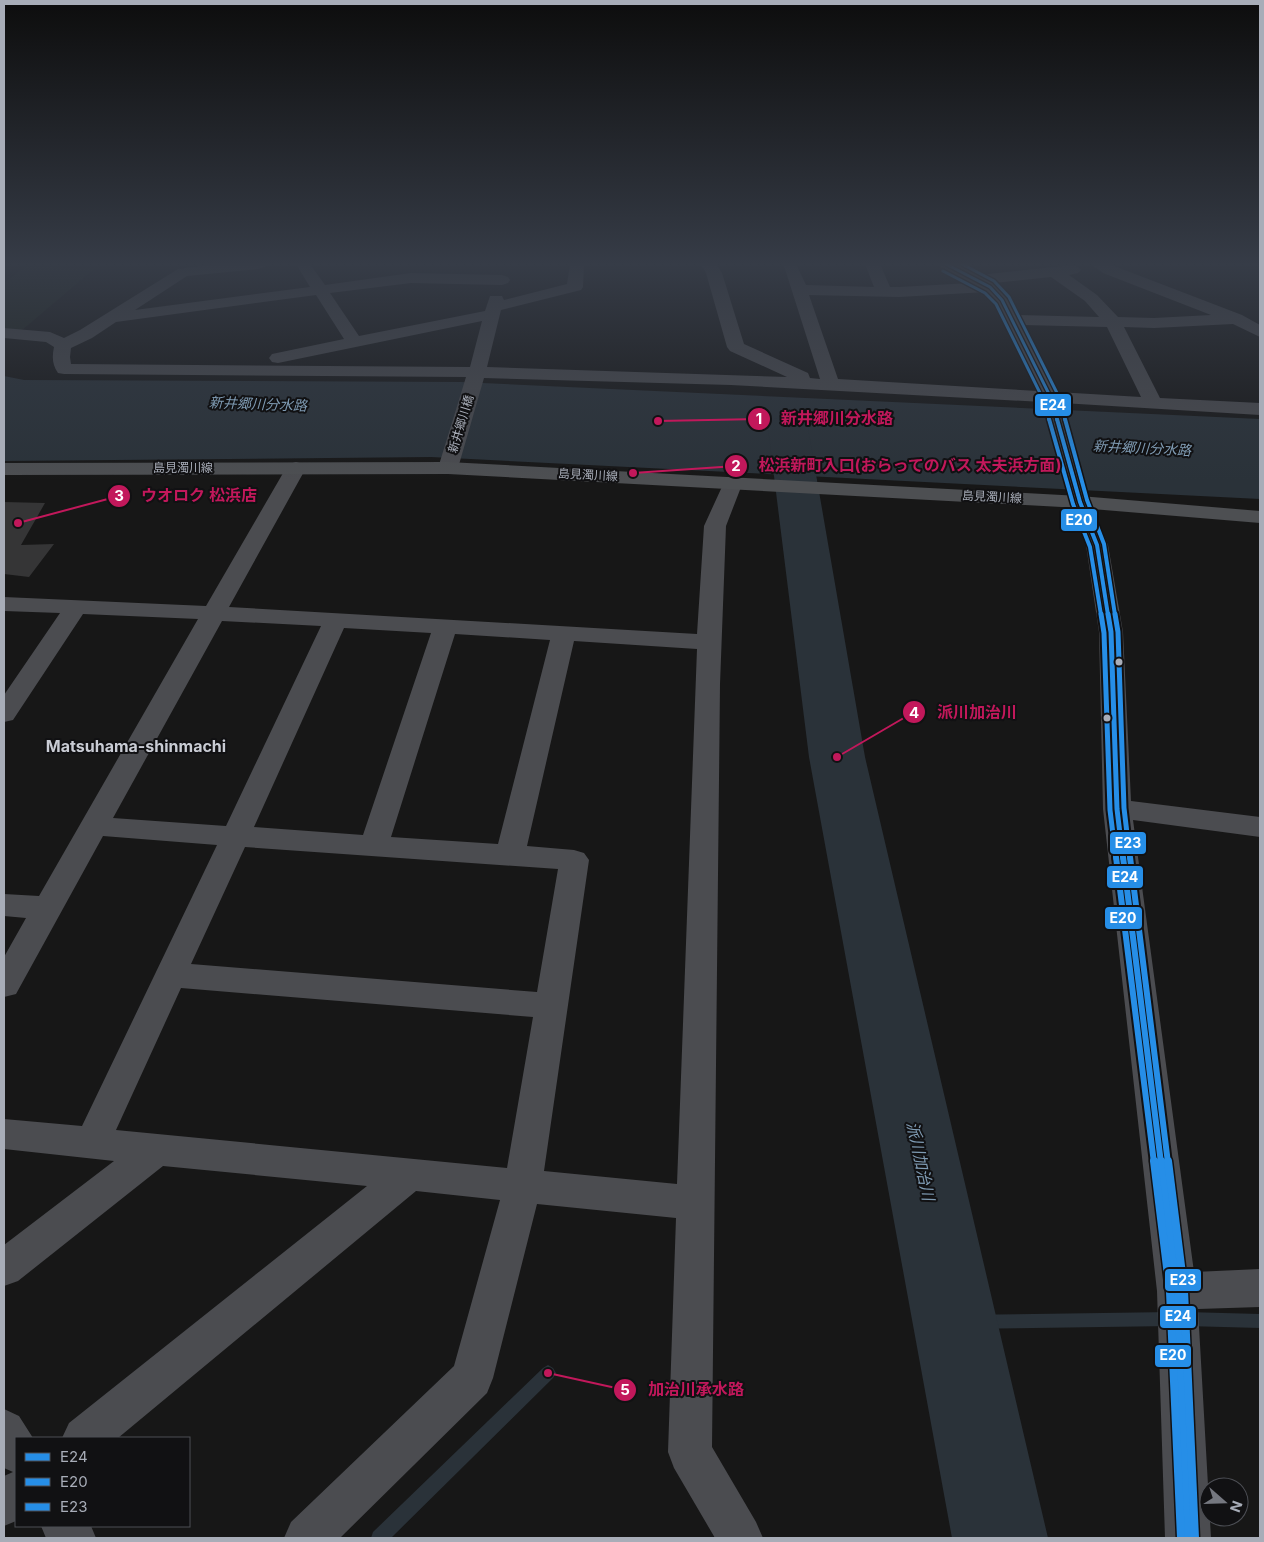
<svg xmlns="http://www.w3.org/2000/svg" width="1264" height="1542" font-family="Inter,'Noto Sans JP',sans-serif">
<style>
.green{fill:#1d241e}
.water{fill:#2a3239}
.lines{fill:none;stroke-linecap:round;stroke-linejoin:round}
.stream{fill:#2a3239;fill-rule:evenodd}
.river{fill:#2a3239;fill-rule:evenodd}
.building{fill:#353536}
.minor{fill:#4b4c50;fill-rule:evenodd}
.major{fill:#4d4f52;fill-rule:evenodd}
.bus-1-far4-casing{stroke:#111113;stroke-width:5.5}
.bus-1-far3-casing{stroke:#111113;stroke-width:7}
.bus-1-far2-casing{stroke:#111113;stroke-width:9}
.bus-1-far1-casing{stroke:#111113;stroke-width:10}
.bus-1-casing{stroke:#111113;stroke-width:11}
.bus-2-far4-casing{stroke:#111113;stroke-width:5.5}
.bus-2-far3-casing{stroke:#111113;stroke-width:7}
.bus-2-far2-casing{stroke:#111113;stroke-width:9}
.bus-2-far1-casing{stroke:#111113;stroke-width:10}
.bus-2-casing{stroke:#111113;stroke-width:11}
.bus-3-far4-casing{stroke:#111113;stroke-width:5.5}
.bus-3-far3-casing{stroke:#111113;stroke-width:7}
.bus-3-far2-casing{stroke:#111113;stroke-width:9}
.bus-3-far1-casing{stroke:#111113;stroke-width:10}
.bus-3-casing{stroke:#111113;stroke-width:11}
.bus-1-far4{stroke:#268ee7;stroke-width:3}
.bus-1-far3{stroke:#268ee7;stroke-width:4}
.bus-1-far2{stroke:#268ee7;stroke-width:5}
.bus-1-far1{stroke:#268ee7;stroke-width:6}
.bus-1{stroke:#268ee7;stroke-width:8}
.bus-2-far4{stroke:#268ee7;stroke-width:3}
.bus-2-far3{stroke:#268ee7;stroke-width:4}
.bus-2-far2{stroke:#268ee7;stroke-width:5}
.bus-2-far1{stroke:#268ee7;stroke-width:6}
.bus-2{stroke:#268ee7;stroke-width:8}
.bus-3-far4{stroke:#268ee7;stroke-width:3}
.bus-3-far3{stroke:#268ee7;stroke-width:4}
.bus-3-far2{stroke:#268ee7;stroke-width:5}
.bus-3-far1{stroke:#268ee7;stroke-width:6}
.bus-3{stroke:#268ee7;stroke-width:8}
.bus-dot{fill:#a8adb8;stroke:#111113;stroke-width:2}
.labels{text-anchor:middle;stroke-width:4;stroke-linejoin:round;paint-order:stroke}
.far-street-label{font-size:12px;fill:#a8adb8;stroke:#111113}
.far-water-label{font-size:14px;font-style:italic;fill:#7f9bb3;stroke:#111113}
.neighbourhood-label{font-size:16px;font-weight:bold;fill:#c9ccd4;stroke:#111113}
.water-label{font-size:16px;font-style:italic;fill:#7f9bb3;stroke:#111113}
.leader{fill:none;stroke:#c2185b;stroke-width:2}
.callout-dot{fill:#c2185b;stroke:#111113;stroke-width:2}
.mark-label{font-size:15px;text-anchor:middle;font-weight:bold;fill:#fff}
.callout-label{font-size:16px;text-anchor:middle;font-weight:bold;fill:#c2185b;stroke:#111113;stroke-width:4;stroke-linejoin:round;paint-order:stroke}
.line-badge{stroke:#111113;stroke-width:2}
.badge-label{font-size:14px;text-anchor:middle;font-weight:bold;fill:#fff}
</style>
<rect width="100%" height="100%" fill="#171717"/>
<path class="green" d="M 26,266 L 94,269 L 21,331 L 4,328 L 4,283 Z"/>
<path class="water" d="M 4,376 L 24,380 L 461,382 L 1260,419 L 1260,499 L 431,457 L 4,461 Z"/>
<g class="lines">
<path class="stream" d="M 1172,1312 L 1177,1314 L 1179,1318 L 1181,1314 L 1186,1312 L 1260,1314 L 1260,1328 L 1186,1326 L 1181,1324 L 1179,1320 L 1177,1324 L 1172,1326 L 955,1329 L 950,1327 L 948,1322 L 950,1317 L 955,1315 Z
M 548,1365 L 553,1368 L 556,1373 L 553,1378 L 391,1538 L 371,1538 L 373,1532 L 543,1368 Z"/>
<path class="river" d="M 788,416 L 802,419 L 808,428 L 865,757 L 1048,1538 L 952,1538 L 809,757 L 768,428 L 774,419 Z"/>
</g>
<path class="building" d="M 4,502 L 45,503 L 21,545 L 54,544 L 29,577 L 4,574 Z"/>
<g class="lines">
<path class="minor" d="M 218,264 L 267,264 L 264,267 L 259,269 L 187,276 L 135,310 L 310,287 L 296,264 L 310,264 L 325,285 L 411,273 L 502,275 L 508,277 L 510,280 L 508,283 L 502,285 L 411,283 L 330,293 L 359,336 L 485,311 L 490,296 L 502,296 L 504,300 L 567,284 L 570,264 L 584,264 L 583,287 L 581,290 L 501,310 L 487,367 L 787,377 L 730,351 L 727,347 L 706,273 L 701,264 L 716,264 L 722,273 L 744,344 L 808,373 L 810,378 L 820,379 L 785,269 L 781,264 L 796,264 L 806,285 L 874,287 L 865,264 L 880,264 L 890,287 L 899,287 L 971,283 L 941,267 L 939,264 L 957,264 L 979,275 L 1073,265 L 1078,267 L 1081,270 L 1078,273 L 1069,275 L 1097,295 L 1118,317 L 1154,318 L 1211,315 L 1103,273 L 1091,264 L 1109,264 L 1242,315 L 1260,325 L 1260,337 L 1233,324 L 1154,328 L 1124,327 L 1160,398 L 1260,403 L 1260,415 L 1062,403 L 1090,502 L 1108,545 L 1123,632 L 1131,801 L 1260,817 L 1260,837 L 1133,820 L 1194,1272 L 1260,1269 L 1260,1307 L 1198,1309 L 1211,1538 L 1165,1538 L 1157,1291 L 1103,809 L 1099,632 L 1086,545 L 1070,502 L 1043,402 L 731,385 L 484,378 L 458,468 L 455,472 L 448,474 L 441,472 L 438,468 L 466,377 L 64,374 L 58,373 C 52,365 52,356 54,347 L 46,342 L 4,338 L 4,328 L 50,332 L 64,338 L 80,330 L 178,269 ZM 1051,277 L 1085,301 L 1099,317 L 1018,315 L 1008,297 L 994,283 ZM 986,292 L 995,302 L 1038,391 L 838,379 L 809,295 L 899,297 ZM 316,295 L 344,339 L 272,354 L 269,358 L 272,362 L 278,363 L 482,321 L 470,367 L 71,364 L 70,357 L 71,348 L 92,338 L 116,322 ZM 1023,325 L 1107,327 L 1141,397 L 1057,392 Z
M 296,462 L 303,464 L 306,468 L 229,607 L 697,634 L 704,526 L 726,478 L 733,476 L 740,478 L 743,482 L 726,526 L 720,684 L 712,1447 L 756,1522 L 763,1538 L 715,1538 L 674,1468 L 668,1452 L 676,1218 L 537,1204 L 493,1378 L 487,1393 L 340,1538 L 284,1538 L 291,1522 L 454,1366 L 500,1200 L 416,1191 L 118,1438 L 62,1438 L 69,1423 L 367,1186 L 163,1166 L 18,1281 L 4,1286 L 4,1245 L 114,1161 L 4,1149 L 4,1119 L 82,1126 L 217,845 L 103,836 L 16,994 L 4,997 L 4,957 L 26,918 L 4,916 L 4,894 L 39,896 L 198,619 L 83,614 L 13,720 L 4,722 L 4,695 L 60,613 L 4,611 L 4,597 L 206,606 L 286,468 L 289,464 ZM 222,621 L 321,626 L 226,826 L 113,818 ZM 344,628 L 431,633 L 363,835 L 254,827 ZM 455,634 L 550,640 L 498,844 L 391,837 ZM 574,641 L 697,649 L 677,1184 L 544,1171 L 589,860 L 584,853 L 574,850 L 527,846 ZM 245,847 L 558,869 L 537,992 L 191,964 ZM 181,988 L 533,1017 L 507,1168 L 116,1130 Z
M 4,1409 L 19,1416 L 33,1438 L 16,1438 L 16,1521 L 4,1526 L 4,1476 L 13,1472 L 4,1468 Z
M 41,1526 L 91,1526 L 96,1538 L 46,1538 Z"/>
<path class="major" d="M 448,462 L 1080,496 L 1260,511 L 1260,523 L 1080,508 L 448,474 L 4,475 L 4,463 Z"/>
<defs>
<path id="bus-1-far4" d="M 946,264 L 990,287 L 1002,300 L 1051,398 L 1057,420"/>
<path id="bus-1-far3" d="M 1057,419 L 1080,502 L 1097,545 L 1108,615"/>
<path id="bus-1-far2" d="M 1108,614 L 1111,632 L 1117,809 L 1123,859"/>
<path id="bus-1-far1" d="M 1123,857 L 1161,1163"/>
<path id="bus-1" d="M 1161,1161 L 1177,1291 L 1188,1538"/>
<path id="bus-2-far4" d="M 943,271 L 985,293 L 996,304 L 1044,401 L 1049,420"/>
<path id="bus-2-far3" d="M 1049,419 L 1073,504 L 1090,547 L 1101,615"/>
<path id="bus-2-far2" d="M 1101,614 L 1104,633 L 1110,810 L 1116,859"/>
<path id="bus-2-far1" d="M 1116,857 L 1154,1163"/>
<path id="bus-2" d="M 1154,1161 L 1170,1292 L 1181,1538"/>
<path id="bus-3-far4" d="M 962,264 L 994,281 L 1009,297 L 1058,395 L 1065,420"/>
<path id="bus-3-far3" d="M 1065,419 L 1087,500 L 1104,544 L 1115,615"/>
<path id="bus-3-far2" d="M 1115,614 L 1118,632 L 1124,808 L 1130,859"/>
<path id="bus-3-far1" d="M 1130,857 L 1168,1163"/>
<path id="bus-3" d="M 1168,1161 L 1184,1290 L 1195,1538"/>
</defs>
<use href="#bus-1-far4" class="bus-1-far4-casing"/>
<use href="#bus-1-far3" class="bus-1-far3-casing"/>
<use href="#bus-1-far2" class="bus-1-far2-casing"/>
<use href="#bus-1-far1" class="bus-1-far1-casing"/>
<use href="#bus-1" class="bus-1-casing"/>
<use href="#bus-2-far4" class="bus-2-far4-casing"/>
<use href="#bus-2-far3" class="bus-2-far3-casing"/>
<use href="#bus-2-far2" class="bus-2-far2-casing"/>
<use href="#bus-2-far1" class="bus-2-far1-casing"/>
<use href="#bus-2" class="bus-2-casing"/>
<use href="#bus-3-far4" class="bus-3-far4-casing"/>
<use href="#bus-3-far3" class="bus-3-far3-casing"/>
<use href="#bus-3-far2" class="bus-3-far2-casing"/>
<use href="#bus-3-far1" class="bus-3-far1-casing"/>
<use href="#bus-3" class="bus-3-casing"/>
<use href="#bus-1-far4" class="bus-1-far4"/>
<use href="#bus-1-far3" class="bus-1-far3"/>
<use href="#bus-1-far2" class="bus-1-far2"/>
<use href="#bus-1-far1" class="bus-1-far1"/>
<use href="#bus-1" class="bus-1"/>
<use href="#bus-2-far4" class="bus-2-far4"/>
<use href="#bus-2-far3" class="bus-2-far3"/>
<use href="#bus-2-far2" class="bus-2-far2"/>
<use href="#bus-2-far1" class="bus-2-far1"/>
<use href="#bus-2" class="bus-2"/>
<use href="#bus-3-far4" class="bus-3-far4"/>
<use href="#bus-3-far3" class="bus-3-far3"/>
<use href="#bus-3-far2" class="bus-3-far2"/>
<use href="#bus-3-far1" class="bus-3-far1"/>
<use href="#bus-3" class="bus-3"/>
</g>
<linearGradient id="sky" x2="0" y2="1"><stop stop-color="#0d0d0d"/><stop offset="0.55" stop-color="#363c47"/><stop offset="1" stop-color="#363c47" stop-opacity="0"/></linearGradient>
<rect width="1264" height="480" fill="url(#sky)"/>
<g class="bus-dot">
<circle cx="1119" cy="662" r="4.5"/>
<circle cx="1107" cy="718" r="4.5"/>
</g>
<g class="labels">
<g class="far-street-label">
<text transform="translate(461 424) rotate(-73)" y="4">新井郷川橋</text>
<text x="183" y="472">島見濁川線</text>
<text transform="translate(588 475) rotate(3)" y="4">島見濁川線</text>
<text transform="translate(992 497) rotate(3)" y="4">島見濁川線</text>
</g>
<g class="far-water-label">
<text transform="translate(258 404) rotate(2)" y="5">新井郷川分水路</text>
<text transform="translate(1142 448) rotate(3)" y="5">新井郷川分水路</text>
</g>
<g class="neighbourhood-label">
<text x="136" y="752">Matsuhama-shinmachi</text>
</g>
<g class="water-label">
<text transform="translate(921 1161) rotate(78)" y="6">派川加治川</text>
</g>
</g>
<path class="leader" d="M658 421L759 419M633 473L736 466M18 523L119 496M837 757L914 712M548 1373L625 1390"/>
<g class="callout-dot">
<circle cx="658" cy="421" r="5"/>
<circle cx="633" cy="473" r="5"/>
<circle cx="18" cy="523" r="5"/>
<circle cx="837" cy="757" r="5"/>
<circle cx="548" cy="1373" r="5"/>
<circle cx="759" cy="419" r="12"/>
<circle cx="736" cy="466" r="12"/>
<circle cx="119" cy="496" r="12"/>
<circle cx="914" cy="712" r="12"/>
<circle cx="625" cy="1390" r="12"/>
</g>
<g class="mark-label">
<text x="759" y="424">1</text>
<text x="736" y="471">2</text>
<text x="119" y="501">3</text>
<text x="914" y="718">4</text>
<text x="625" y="1395">5</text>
</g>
<g class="callout-label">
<text x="837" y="424">新井郷川分水路</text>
<text x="910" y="471">松浜新町入口(おらってのバス 太夫浜方面)</text>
<text x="199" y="501">ウオロク 松浜店</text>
<text x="977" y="718">派川加治川</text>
<text x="696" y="1395">加治川承水路</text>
</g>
<g class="line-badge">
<rect x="1034" y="393" width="38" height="24" rx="5" fill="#268ee7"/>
<rect x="1060" y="508" width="38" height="24" rx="5" fill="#268ee7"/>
<rect x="1109" y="831" width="38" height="24" rx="5" fill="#268ee7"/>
<rect x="1106" y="865" width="38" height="24" rx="5" fill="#268ee7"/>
<rect x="1104" y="906" width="39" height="24" rx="5" fill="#268ee7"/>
<rect x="1164" y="1268" width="38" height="24" rx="5" fill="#268ee7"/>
<rect x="1159" y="1305" width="38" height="24" rx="5" fill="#268ee7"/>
<rect x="1154" y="1344" width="38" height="24" rx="5" fill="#268ee7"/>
</g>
<g class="badge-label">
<text x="1053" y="410">E24</text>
<text x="1079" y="525">E20</text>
<text x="1128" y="848">E23</text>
<text x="1125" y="882">E24</text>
<text x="1123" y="923">E20</text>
<text x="1183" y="1285">E23</text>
<text x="1178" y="1321">E24</text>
<text x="1173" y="1360">E20</text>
</g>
<rect width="1264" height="1542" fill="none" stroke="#a8adb8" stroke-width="10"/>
<rect x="15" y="1437" width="175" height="90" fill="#111113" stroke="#4d4f55"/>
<rect x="25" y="1453" width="25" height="8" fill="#268ee7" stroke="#4d4f55"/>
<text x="60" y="1462" font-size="15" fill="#a8adb8">E24</text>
<rect x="25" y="1478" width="25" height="8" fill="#268ee7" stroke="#4d4f55"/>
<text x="60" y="1487" font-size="15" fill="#a8adb8">E20</text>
<rect x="25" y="1503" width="25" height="8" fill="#268ee7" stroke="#4d4f55"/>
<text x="60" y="1512" font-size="15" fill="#a8adb8">E23</text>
<g transform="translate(1224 1502) rotate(110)"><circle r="24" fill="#111113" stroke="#4d4f55"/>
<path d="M0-4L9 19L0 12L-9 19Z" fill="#757880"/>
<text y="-8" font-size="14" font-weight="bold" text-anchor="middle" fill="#a8adb8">N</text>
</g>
</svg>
